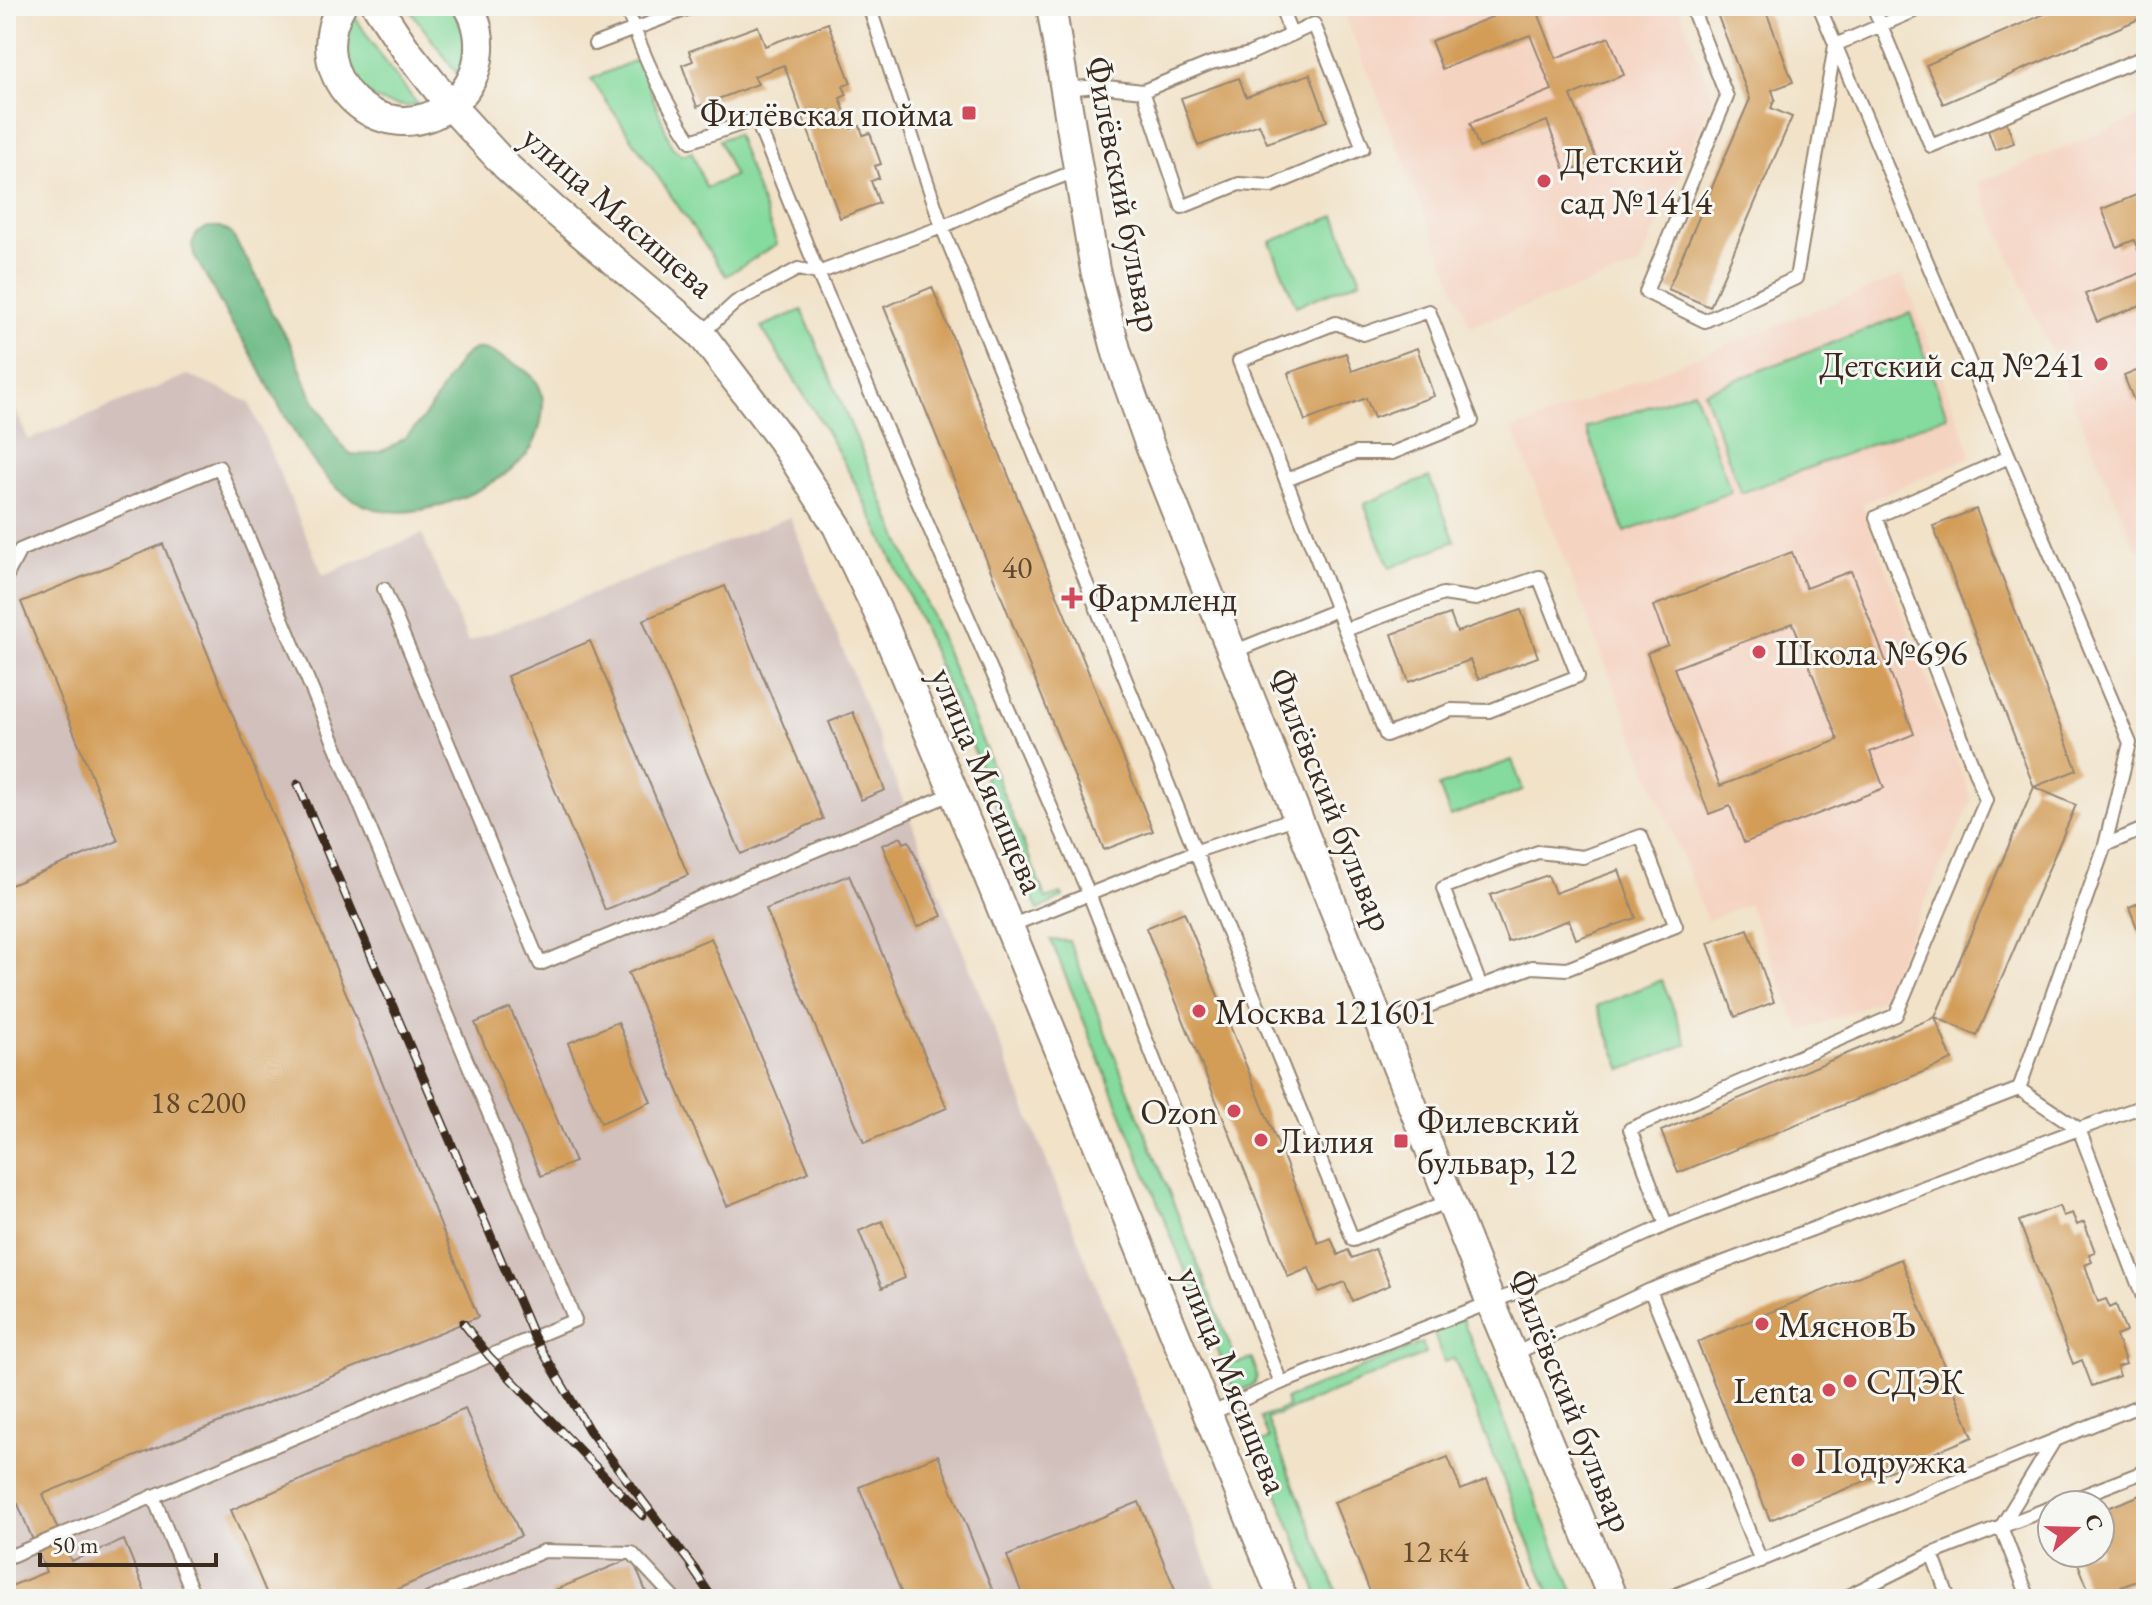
<svg xmlns="http://www.w3.org/2000/svg" width="2152" height="1605" font-family="'EB Garamond',serif">
<style>
.built{fill:#f5d3c1}
.industrial{fill:#d1c0bc}
.green{fill:#85da9d;stroke:#60825e;stroke-width:2}
.forest{fill:#6cba84;stroke:#547251;stroke-width:2}
.building{fill:#d39d59;fill-rule:evenodd}
.lines{fill:none;stroke-linecap:round;stroke-linejoin:round}
.service-casing{stroke:#968673;stroke-width:16}
.tertiary-casing{stroke:#968673;stroke-width:32}
.service{stroke:#fff;stroke-width:12}
.tertiary{stroke:#fff;stroke-width:28}
.rail-casing{stroke:#3b2a1e;stroke-width:9}
.rail{stroke:#f6f6f2;stroke-width:6;stroke-dasharray:18;stroke-linecap:butt}
.poi-dot{fill:#d1495b;stroke:#f6f6f2;stroke-width:3}
.labels{text-anchor:middle;stroke-width:6;stroke-linejoin:round;paint-order:stroke}
.number-label{font-size:32px;fill:#61472d}
.poi-label{font-size:36px;fill:#3b2a1e;stroke:#f6f6f2;text-anchor:start}
.street-label{font-size:36px;fill:#3b2a1e;stroke:#f6f6f2}
</style>
<rect width="100%" height="100%" fill="#f6f6f2"/>
<filter id="ink" filterUnits="userSpaceOnUse"><feTurbulence type="fractalNoise" baseFrequency=".0125" numOctaves="2"/><feDisplacementMap in="SourceGraphic" scale="16" xChannelSelector="R" yChannelSelector="G"/><feConvolveMatrix kernelMatrix="1 2 1 2 8 2 1 2 1" color-interpolation-filters="sRGB"/></filter>
<filter id="wash" filterUnits="userSpaceOnUse"><feTurbulence type="fractalNoise" baseFrequency=".006" numOctaves="4" result="noise"/><feDisplacementMap in="SourceGraphic" scale="32" xChannelSelector="R" yChannelSelector="G"/><feGaussianBlur stdDeviation="1.8" result="paint"/><feColorMatrix in="noise" values="0 0 0 0 0 0 0 0 0 0 0 0 0 0 0 0 0 1.4 0 .05"/><feComposite in="paint" operator="in"/></filter>
<g filter="url(#wash)">
<rect width="100%" height="100%" fill="#f1e2c8"/>
<path class="built" d="M 1341,6 L 1678,6 L 1713,97 L 1639,266 L 1470,326 Z
M 2146,114 L 2146,546 L 2137,550 L 1978,183 Z
M 1903,275 L 1972,456 L 1862,504 L 1972,801 L 1879,1000 L 1801,1032 L 1748,904 L 1707,920 L 1513,430 Z"/>
<path class="industrial" d="M 188,375 L 249,402 L 323,575 L 422,534 L 468,642 L 790,517 L 1221,1599 L 6,1599 L 6,385 L 28,440 Z"/>
<path class="green" d="M 407,6 L 450,6 C 466,28 469,50 458,75 Z
M 353,14 L 387,65 L 418,105 C 361,113 330,64 353,14 Z
M 638,59 L 672,147 L 682,155 L 692,152 L 706,188 L 734,176 L 719,140 L 736,134 L 777,244 L 726,276 L 591,79 Z
M 1335,216 L 1361,280 L 1296,306 L 1270,242 Z
M 802,310 L 935,624 L 1046,899 L 1062,894 L 1063,897 L 1038,910 C 981,771 929,629 861,495 C 832,437 796,382 761,327 Z
M 1910,313 L 1947,416 L 1741,493 L 1704,392 Z
M 1694,391 L 1731,492 L 1625,532 L 1586,428 Z
M 1429,477 L 1455,541 L 1390,568 L 1364,504 Z
M 1512,760 L 1523,790 L 1450,816 L 1439,786 Z
M 1051,940 L 1069,941 L 1237,1363 L 1252,1359 C 1262,1382 1256,1385 1235,1393 Z
M 1662,980 L 1687,1044 L 1622,1070 L 1597,1006 Z
M 1462,1318 L 1576,1599 L 1552,1599 L 1454,1358 L 1444,1362 L 1434,1334 L 1444,1325 Z
M 1422,1343 L 1426,1354 L 1267,1419 L 1340,1599 L 1320,1599 L 1257,1444 L 1269,1439 L 1261,1418 L 1288,1407 L 1285,1399 Z"/>
<path class="forest" d="M 208,227 L 220,227 L 231,233 L 258,279 L 272,314 L 291,345 L 310,393 L 342,446 L 351,454 C 401,461 428,414 449,377 C 455,369 462,354 473,350 C 482,346 493,353 501,357 C 513,363 528,370 536,381 C 550,399 540,439 526,455 C 505,479 469,497 438,506 C 366,526 331,493 296,435 C 280,408 266,382 252,355 C 246,342 236,332 229,319 C 217,298 207,276 194,256 L 192,244 L 197,233 Z"/>
<g id="blocks">
<path class="building" d="M 1487,6 L 1562,6 L 1539,15 L 1556,58 L 1609,37 L 1624,75 L 1571,95 L 1597,161 L 1566,173 L 1547,121 L 1479,148 L 1470,123 L 1552,90 L 1530,35 L 1442,69 L 1431,41 L 1492,17 Z
M 1714,6 L 1764,6 L 1793,82 L 1772,90 L 1775,99 L 1771,108 L 1792,117 L 1710,307 L 1668,289 L 1750,99 Z
M 2063,6 L 2146,6 L 2146,16 L 1943,104 L 1926,65 Z
M 828,23 L 851,83 L 843,86 L 847,95 L 840,98 L 851,129 L 860,126 L 863,135 L 870,133 L 881,164 L 875,166 L 879,178 L 871,181 L 879,203 L 840,218 L 784,65 L 754,76 L 758,84 L 697,107 L 682,65 L 693,61 L 689,51 L 758,26 L 765,46 Z
M 1310,74 L 1327,121 L 1267,143 L 1259,124 L 1198,146 L 1181,98 L 1239,78 L 1246,97 Z
M 2005,118 L 2014,143 L 1995,150 L 1986,125 Z
M 2146,191 L 2146,270 L 2134,240 L 2117,247 L 2102,209 Z
M 2146,271 L 2146,303 L 2097,322 L 2085,294 Z
M 932,287 L 1153,831 L 1104,850 L 884,307 Z
M 1417,348 L 1434,396 L 1374,418 L 1366,398 L 1305,421 L 1288,373 L 1346,353 L 1352,371 Z
M 2146,367 L 2146,396 L 2134,401 L 2124,376 Z
M 1976,509 L 2077,770 L 2034,787 L 1933,526 Z
M 163,544 L 478,1317 L 43,1494 L 71,1561 L 124,1540 L 148,1599 L 6,1599 L 6,1588 L 46,1572 L 18,1504 L 6,1509 L 6,887 L 118,841 L 21,602 Z
M 1792,552 L 1806,588 L 1851,571 L 1914,734 L 1870,752 L 1884,788 L 1744,843 L 1730,806 L 1709,814 L 1647,653 L 1668,645 L 1653,606 ZM 1793,623 L 1838,740 L 1720,786 L 1674,668 Z
M 725,586 L 823,819 L 741,854 L 643,620 Z
M 1521,610 L 1538,657 L 1478,679 L 1470,660 L 1409,682 L 1392,634 L 1450,614 L 1457,632 Z
M 590,641 L 688,875 L 605,910 L 507,676 Z
M 853,712 L 885,790 L 861,800 L 829,722 Z
M 2034,787 L 2076,805 L 1977,1036 L 1935,1017 Z
M 901,837 L 904,843 L 909,841 L 942,916 L 917,927 L 882,845 Z
M 1619,870 L 1636,918 L 1576,939 L 1569,920 L 1508,942 L 1490,895 L 1548,875 L 1555,893 Z
M 849,875 L 947,1108 L 864,1143 L 766,909 Z
M 2146,900 L 2146,951 L 2129,907 Z
M 1184,912 L 1318,1243 L 1331,1238 L 1338,1255 L 1348,1250 L 1352,1258 L 1375,1249 L 1390,1285 L 1352,1301 L 1345,1282 L 1319,1292 L 1309,1268 L 1288,1277 L 1146,928 Z
M 1748,929 L 1774,1002 L 1735,1017 L 1708,943 Z
M 711,938 L 809,1172 L 727,1206 L 628,973 Z
M 510,1008 L 575,1162 L 541,1176 L 475,1023 Z
M 1935,1017 L 1952,1060 L 1678,1173 L 1661,1131 Z
M 618,1022 L 651,1102 L 601,1123 L 568,1043 Z
M 2059,1206 L 2063,1216 L 2072,1213 L 2077,1225 L 2084,1222 L 2095,1252 L 2089,1254 L 2092,1262 L 2085,1265 L 2098,1302 L 2106,1299 L 2110,1308 L 2116,1305 L 2126,1332 L 2116,1336 L 2126,1364 L 2117,1367 L 2119,1376 L 2092,1386 L 2082,1360 L 2073,1364 L 2019,1221 Z
M 882,1221 L 905,1278 L 882,1288 L 859,1231 Z
M 1901,1259 L 1973,1437 L 1770,1520 L 1697,1342 Z
M 465,1409 L 521,1536 L 374,1599 L 269,1599 L 231,1510 Z
M 938,1455 L 996,1599 L 904,1599 L 859,1487 Z
M 1448,1457 L 1461,1490 L 1487,1479 L 1535,1599 L 1373,1599 L 1334,1502 Z
M 2146,1493 L 2146,1577 L 2092,1599 L 2074,1553 L 2100,1553 L 2100,1511 Z
M 1139,1502 L 1179,1599 L 1024,1599 L 1007,1556 Z
M 632,1558 L 649,1599 L 553,1599 L 550,1592 Z"/>
</g>
</g>
<g filter="url(#ink)">
<use href="#blocks" fill-opacity="0" stroke="#968673" stroke-width="2"/>
<g class="lines">
<defs>
<path id="service" d="M 626,6 C 642,53 663,100 691,141 L 756,119 L 818,273 L 1089,894 L 1281,1383
M 1691,6 L 1727,97 L 1646,292 L 1705,321 L 1796,278 L 1835,45 L 1926,6
M 1819,6 L 2130,743 L 2105,845
M 1873,6 L 1931,146 L 2146,56
M 595,44 L 695,6
M 1065,89 L 1097,86 L 1143,91 L 1211,63 L 1249,54 L 1291,35
M 1143,91 L 1182,207 L 1239,184 L 1271,186 L 1363,148 L 1314,24 L 1291,35 L 1281,6
M 1078,170 L 996,202 L 942,227 L 1353,1240 L 1449,1201
M 701,334 L 736,302 L 798,269 L 818,273 L 942,227 L 869,6
M 6,577 L 20,550 L 219,467 L 575,1320 L 6,1558
M 384,589 L 540,964 L 954,793
M 1337,610 L 1386,735 L 1451,710 L 1489,711 L 1578,676 L 1539,577 L 1476,599 L 1443,594 L 1345,630
M 1233,652 L 1337,610 L 1239,361 L 1336,323 L 1363,334 L 1429,311 L 1472,421 L 1392,453 L 1355,453 L 1286,480
M 1010,926 L 1197,851 L 1298,817
M 1381,1024 L 1532,967 L 1567,969 L 1676,926 L 1641,836 L 1583,857 L 1538,852 L 1443,888 L 1481,987
M 2019,1089 L 2079,1129 L 2146,1105
M 1666,1225 L 1630,1129 L 1896,1015 L 1986,800 L 1876,517 L 2009,457
M 1650,1290 L 1761,1561
M 1512,1355 L 1650,1290 L 2079,1129 L 2146,1305
M 1207,1415 L 1281,1383 L 1523,1290 L 1666,1225 L 2019,1089 L 2105,845 L 2146,828
M 153,1496 L 195,1599
M 2058,1505 L 2146,1471
M 1932,1554 L 1949,1599
M 429,1599 L 544,1551 L 632,1553 L 675,1599
M 1666,1599 L 2146,1403
M 1842,1599 L 1932,1554 L 2052,1507
M 2029,1599 L 2001,1527 L 2054,1441"/>
<path id="tertiary" d="M 341,6 C 300,78 383,155 450,105 C 465,94 475,77 478,59 C 481,41 478,21 468,6
M 377,6 L 407,51 L 450,105 L 506,166 L 555,211 L 701,334 L 781,439 L 837,526 L 882,621 L 975,843 L 1283,1599
M 1051,6 L 1095,270 L 1117,353 L 1150,446 L 1491,1303 L 1613,1599"/>
</defs>
<use href="#service" class="service-casing"/>
<use href="#tertiary" class="tertiary-casing"/>
<use href="#service" class="service"/>
<use href="#tertiary" class="tertiary"/>
<defs>
<path id="rail" d="M 298,784 L 534,1337 L 589,1430 L 699,1575
M 463,1323 L 489,1356 L 643,1516
M 692,1568 L 713,1599"/>
</defs>
<use href="#rail" class="rail-casing"/>
<use href="#rail" class="rail"/>
</g>
</g>
<g class="poi-dot">
<rect x="961" y="105" width="16" height="16" rx="4"/>
<circle cx="1544" cy="181" r="8"/>
<circle cx="2101" cy="364" r="8"/>
<path d="M1068 586h8v8h8v8h-8v8h-8v-8h-8v-8h8z"/>
<circle cx="1759" cy="652" r="8"/>
<circle cx="1199" cy="1011" r="8"/>
<circle cx="1234" cy="1111" r="8"/>
<circle cx="1261" cy="1140" r="8"/>
<rect x="1393" y="1133" width="16" height="16" rx="4"/>
<circle cx="1762" cy="1324" r="8"/>
<circle cx="1850" cy="1381" r="8"/>
<circle cx="1829" cy="1390" r="8"/>
<circle cx="1798" cy="1460" r="8"/>
</g>
<g class="labels">
<g class="number-label">
<text x="1017" y="578">40</text>
<text x="198" y="1113">18 с200</text>
<text x="1435" y="1562">12 к4</text>
</g>
<g class="poi-label">
<text x="953" y="126" text-anchor="end">Филёвская пойма</text>
<text x="1560" y="173">Детский<tspan x="1560" dy="41">сад №1414</tspan></text>
<text x="2085" y="377" text-anchor="end">Детский сад №241</text>
<text x="1088" y="611">Фармленд</text>
<text x="1775" y="665">Школа №696</text>
<text x="1215" y="1024">Москва 121601</text>
<text x="1218" y="1124" text-anchor="end">Ozon</text>
<text x="1417" y="1133">Филевский<tspan x="1417" dy="41">бульвар, 12</tspan></text>
<text x="1277" y="1153">Лилия</text>
<text x="1778" y="1337">МясновЪ</text>
<text x="1866" y="1394">СДЭК</text>
<text x="1813" y="1403" text-anchor="end">Lenta</text>
<text x="1814" y="1473">Подружка</text>
</g>
<g class="street-label">
<text transform="translate(1125 194) rotate(79)" y="13">Филёвский бульвар</text>
<text transform="translate(619 211) rotate(41)" y="13">улица Мясищева</text>
<text transform="translate(989 780) rotate(67)" y="13">улица Мясищева</text>
<text transform="translate(1332 799) rotate(68)" y="13">Филёвский бульвар</text>
<text transform="translate(1234 1380) rotate(68)" y="13">улица Мясищева</text>
<text transform="translate(1572 1400) rotate(68)" y="13">Филёвский бульвар</text>
</g>
</g>
<rect width="2152" height="1605" fill="none" stroke="#f6f6f2" stroke-width="32"/>
<g transform="translate(2076 1529) rotate(70)"><circle r="38" fill="#f6f6f2" stroke="#aba49d" stroke-width="2"/>
<path d="M0-6L14 30L0 20L-14 30Z" fill="#d1495b"/>
<text y="-12" font-size="22" font-weight="bold" text-anchor="middle" fill="#3b2a1e">С</text>
</g>
<path d="M40 1553v12h176v-12" fill="none" stroke="#3b2a1e" stroke-width="4"/>
<text x="52" y="1553" font-size="24" fill="#3b2a1e" stroke="#f6f6f2" stroke-width="6" paint-order="stroke">50 m</text>
</svg>
